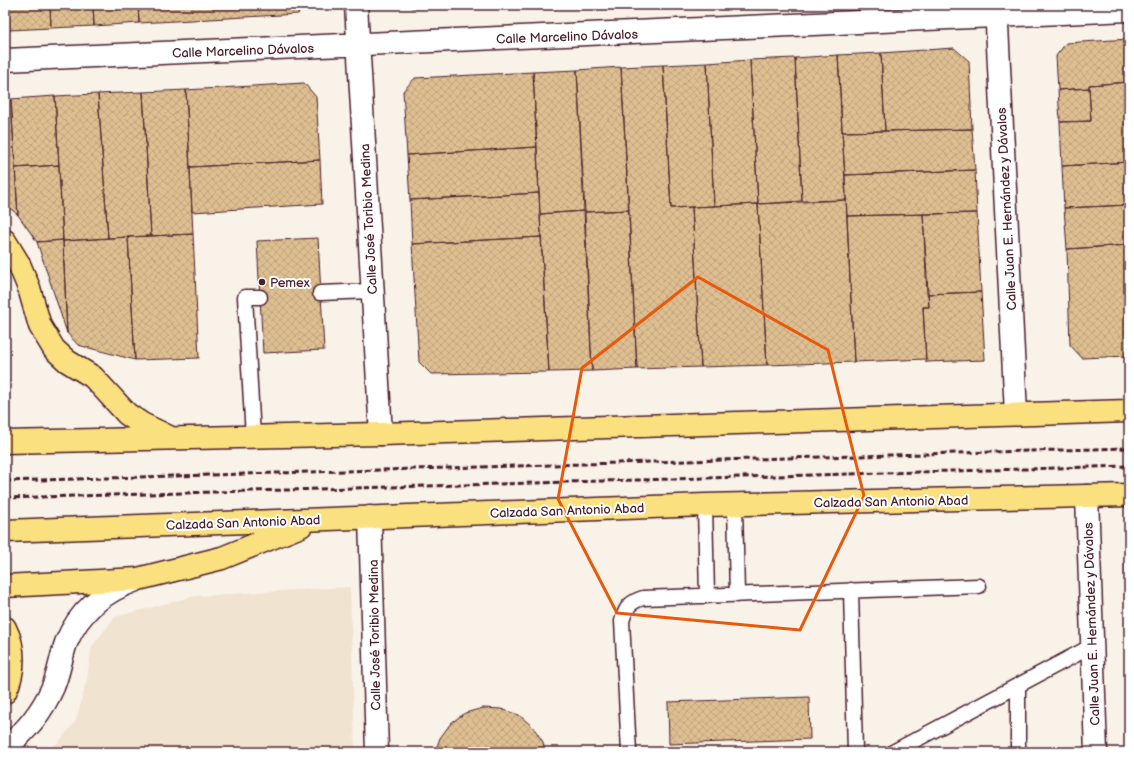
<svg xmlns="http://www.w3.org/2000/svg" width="1134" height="757" font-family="'Balsamiq Sans',sans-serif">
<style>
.built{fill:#f0e3cf}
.building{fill:url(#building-cross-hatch);stroke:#4a1f2b}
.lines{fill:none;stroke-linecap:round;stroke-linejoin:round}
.lane-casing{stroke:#4a1f2b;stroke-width:17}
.street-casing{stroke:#4a1f2b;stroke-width:25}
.secondary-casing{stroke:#4a1f2b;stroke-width:25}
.highway-casing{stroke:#4a1f2b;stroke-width:25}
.lane{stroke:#fff;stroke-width:14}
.street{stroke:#fff;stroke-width:22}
.secondary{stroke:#fff;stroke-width:22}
.highway{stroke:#fbe080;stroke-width:22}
.rail{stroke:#4a1f2b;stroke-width:3;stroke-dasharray:6 3;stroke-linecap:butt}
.marked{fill:none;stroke:#e8590c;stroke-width:3;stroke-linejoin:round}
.poi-dot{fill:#4a1f2b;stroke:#fff;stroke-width:1.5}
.labels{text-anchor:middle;stroke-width:4;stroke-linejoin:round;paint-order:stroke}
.street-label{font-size:13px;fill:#4a1f2b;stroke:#fff}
.poi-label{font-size:13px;fill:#4a1f2b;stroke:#fff;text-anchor:start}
</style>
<defs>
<pattern id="building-cross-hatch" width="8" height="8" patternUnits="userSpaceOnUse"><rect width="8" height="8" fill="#debf91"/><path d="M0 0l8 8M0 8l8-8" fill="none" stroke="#c0a47d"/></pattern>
</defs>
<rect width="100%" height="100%" fill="#f8f2e9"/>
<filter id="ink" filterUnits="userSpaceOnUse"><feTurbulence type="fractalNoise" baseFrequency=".025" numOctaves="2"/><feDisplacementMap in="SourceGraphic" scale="8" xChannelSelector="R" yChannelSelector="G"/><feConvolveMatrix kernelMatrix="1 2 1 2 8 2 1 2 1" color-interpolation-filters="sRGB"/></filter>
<g filter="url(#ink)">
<path class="built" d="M 350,587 L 355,752 L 50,752 L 76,721 L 87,679 L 92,646 L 115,617 L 195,596 Z"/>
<path class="building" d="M 5,5 L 8,5 L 9,30 L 5,30 Z
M 8,5 L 50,5 L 51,28 L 9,30 Z
M 50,5 L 93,5 L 94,26 L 51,28 Z
M 93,5 L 138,5 L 139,23 L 94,26 Z
M 138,5 L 306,5 L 298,14 L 139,23 Z
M 408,5 L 460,5 L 412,8 Z
M 1129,39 L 1129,82 L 1089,85 L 1089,88 L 1058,90 L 1056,56 L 1066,43 Z
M 954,48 L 969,61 L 972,129 L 885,131 L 881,53 Z
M 881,53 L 885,131 L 842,132 L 838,55 Z
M 838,55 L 846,200 L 802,201 L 795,58 Z
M 795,58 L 802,201 L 758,204 L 750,60 Z
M 750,60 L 758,204 L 714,206 L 707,63 Z
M 707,63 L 714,206 L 671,208 L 663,65 Z
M 663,65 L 671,208 L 692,207 L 701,367 L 637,369 L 621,67 Z
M 621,67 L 629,210 L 585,212 L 577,70 Z
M 577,70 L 584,211 L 540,214 L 533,72 Z
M 533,72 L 537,147 L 407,155 L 403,91 L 415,78 Z
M 1129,82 L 1129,162 L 1062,166 L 1060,122 L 1091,121 L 1089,85 Z
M 304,83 L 316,97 L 320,160 L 190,167 L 186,90 Z
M 1089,88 L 1091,121 L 1060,122 L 1058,90 Z
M 186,90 L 193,234 L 151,236 L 143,92 Z
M 143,92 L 151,236 L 108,238 L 98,94 Z
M 98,94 L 108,238 L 63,241 L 55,96 Z
M 55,96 L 59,165 L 15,168 L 11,99 Z
M 5,99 L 11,99 L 18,215 L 5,204 Z
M 972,129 L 975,170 L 845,175 L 842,132 Z
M 537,147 L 539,193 L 410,200 L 407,155 Z
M 320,160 L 322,204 L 192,212 L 190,167 Z
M 1129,162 L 1129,205 L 1064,208 L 1062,166 Z
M 59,165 L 63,240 L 37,242 L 18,215 L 15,168 Z
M 975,170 L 977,213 L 847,216 L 845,175 Z
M 539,193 L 541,237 L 412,244 L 410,200 Z
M 846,200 L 854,362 L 767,365 L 758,204 Z
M 758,204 L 767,365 L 701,367 L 692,207 Z
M 1129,205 L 1129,245 L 1067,249 L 1064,208 Z
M 629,210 L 637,369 L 592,371 L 585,212 Z
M 584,211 L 592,371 L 549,372 L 540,214 Z
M 977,213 L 981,292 L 927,294 L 923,214 Z
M 923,214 L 929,307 L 923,307 L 926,359 L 854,362 L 847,216 Z
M 193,234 L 199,358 L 135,360 L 128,237 Z
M 128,237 L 135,360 L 78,345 L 67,333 L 63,241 Z
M 541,237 L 549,372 L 431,374 L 419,362 L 412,244 Z
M 318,238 L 324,350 L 263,353 L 257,241 Z
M 63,240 L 63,241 L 67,333 L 37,242 Z
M 1129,245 L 1129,356 L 1082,358 L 1070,345 L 1067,249 Z
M 981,292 L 985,360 L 926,362 L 923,307 L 929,307 L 928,294 Z
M 1129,559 L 1129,615 L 1128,615 L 1125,562 Z
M 809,697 L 810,739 L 669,744 L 668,702 Z
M 483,708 L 501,709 L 519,715 L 533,727 L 543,742 L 545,752 L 435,752 L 440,738 L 451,723 L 465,713 Z"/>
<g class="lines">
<defs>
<path id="lane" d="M 320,293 L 372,291
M 253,437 L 245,297 L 260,297
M 735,504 L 737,595
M 705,505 L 707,596
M 851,590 L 855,752
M 1018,686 L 1018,752
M 629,752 L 622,621 C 626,607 630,602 643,598 L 979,586
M 893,752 L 1092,646"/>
<path id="street" d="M 356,5 L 381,434
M 996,5 L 1016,414
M 5,60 L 1129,10
M 1087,496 L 1096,752
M 370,517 L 377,752"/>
<path id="secondary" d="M 5,748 C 27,731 42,712 53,687 C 59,673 61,657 66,643 C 79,611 104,591 136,580"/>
<path id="highway" d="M 5,241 L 19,264 L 29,288 L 40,326 L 54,349 L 67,361 L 93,377 L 127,414 L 142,424 L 167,436
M 5,442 L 381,434 L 1129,411
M 5,531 L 705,505 L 1129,495
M 5,586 L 138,579 L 222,558 L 301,526
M 5,628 C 15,647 15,672 5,692"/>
</defs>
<use href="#lane" class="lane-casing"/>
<use href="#street" class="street-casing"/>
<use href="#secondary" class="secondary-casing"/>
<use href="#highway" class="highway-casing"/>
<use href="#lane" class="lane"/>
<use href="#street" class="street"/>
<use href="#secondary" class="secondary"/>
<use href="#highway" class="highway"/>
<path class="rail" d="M 5,481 L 1129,448
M 5,498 L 1129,466"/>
</g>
</g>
<path class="marked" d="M 698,277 L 828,350 L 864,496 L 800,630 L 617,613 L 558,499 L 582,368 Z"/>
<circle class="poi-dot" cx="262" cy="282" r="4"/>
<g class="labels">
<g class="street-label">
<text transform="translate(567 36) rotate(-2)" y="5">Calle Marcelino Dávalos</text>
<text transform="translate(243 50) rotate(-2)" y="5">Calle Marcelino Dávalos</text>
<text transform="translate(1006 209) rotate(-93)" y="5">Calle Juan E. Hernández y Dávalos</text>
<text transform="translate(368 219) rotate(-93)" y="5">Calle José Toribio Medina</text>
<text transform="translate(891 501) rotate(-1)" y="5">Calzada San Antonio Abad</text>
<text transform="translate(567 510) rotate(-2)" y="5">Calzada San Antonio Abad</text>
<text transform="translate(243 522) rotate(-2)" y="5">Calzada San Antonio Abad</text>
<text transform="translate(1091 624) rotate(-92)" y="5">Calle Juan E. Hernández y Dávalos</text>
<text transform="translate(374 635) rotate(-91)" y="5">Calle José Toribio Medina</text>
</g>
<g class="poi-label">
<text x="270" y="287">Pemex</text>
</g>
</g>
<rect width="1134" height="757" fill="none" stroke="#fff" stroke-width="20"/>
<rect x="10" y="10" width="1114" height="737" fill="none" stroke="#4a1f2b" stroke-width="1.5" filter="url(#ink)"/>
</svg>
